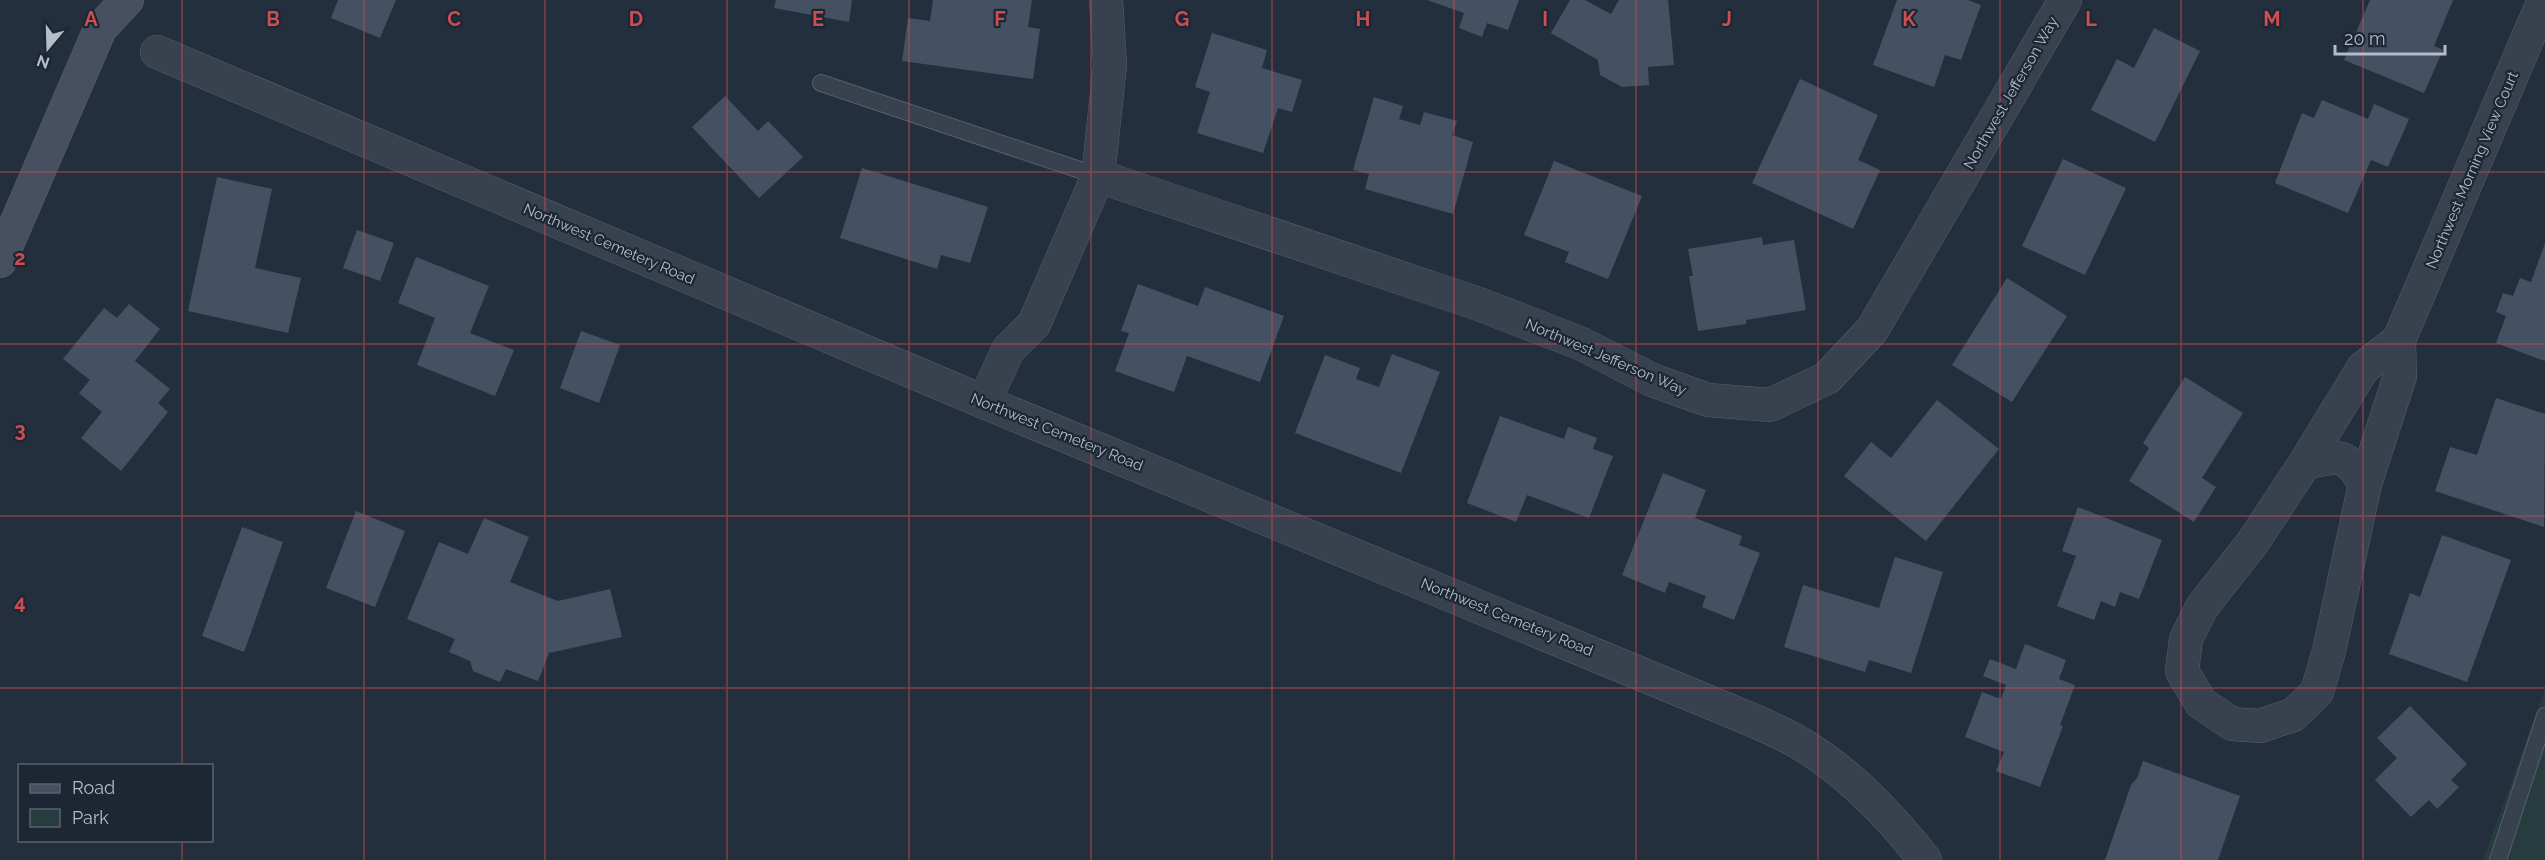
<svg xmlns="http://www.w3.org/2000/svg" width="2545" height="860" font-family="Raleway,sans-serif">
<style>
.green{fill:#263c3f}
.building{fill:#455162}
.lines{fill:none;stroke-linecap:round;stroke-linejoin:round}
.service-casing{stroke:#565f6c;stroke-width:18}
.minor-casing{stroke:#565f6c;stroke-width:34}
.secondary-casing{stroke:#565f6c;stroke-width:34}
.service{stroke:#38414e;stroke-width:16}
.minor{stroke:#38414e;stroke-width:33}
.secondary{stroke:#465061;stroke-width:33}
.grid{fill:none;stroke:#ce4d50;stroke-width:1.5;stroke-opacity:0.55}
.labels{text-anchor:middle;stroke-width:4.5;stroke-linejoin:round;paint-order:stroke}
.street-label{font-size:15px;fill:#b4bcc9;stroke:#1d2633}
.grid-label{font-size:20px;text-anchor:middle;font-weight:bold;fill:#ce4d50;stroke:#1d2633;stroke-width:4.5;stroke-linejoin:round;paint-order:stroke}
</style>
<rect width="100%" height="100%" fill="#242f3e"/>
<path class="green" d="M 2545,689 L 2545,860 L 2483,860 Z"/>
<path class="building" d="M 338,0 L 396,0 L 380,38 L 331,18 Z
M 776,0 L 852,0 L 849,22 L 774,8 Z
M 933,0 L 1032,0 L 1028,27 L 1040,29 L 1033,79 L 902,61 L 908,18 L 930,21 Z
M 1427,0 L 1519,0 L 1508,30 L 1487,23 L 1482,37 L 1459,28 L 1464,13 Z
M 1570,0 L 1585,0 L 1611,14 L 1619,0 L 1668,0 L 1674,65 L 1648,67 L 1649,85 L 1622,87 L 1600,75 L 1598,60 L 1551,33 Z
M 1897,0 L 1968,0 L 1981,5 L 1961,60 L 1945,55 L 1934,87 L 1873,65 Z
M 2370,0 L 2453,0 L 2434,46 L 2443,50 L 2424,93 L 2344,60 Z
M 2154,28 L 2200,51 L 2155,142 L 2091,110 L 2117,59 L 2134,68 Z
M 1212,33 L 1267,50 L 1262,68 L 1302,80 L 1292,112 L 1278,108 L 1263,153 L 1197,133 L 1210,92 L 1195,87 Z
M 1800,79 L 1878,115 L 1858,160 L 1880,170 L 1853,229 L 1752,183 Z
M 725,96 L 758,131 L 768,121 L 803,157 L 759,198 L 692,127 Z
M 1374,97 L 1403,106 L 1399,119 L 1420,125 L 1424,112 L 1457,121 L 1452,135 L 1473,142 L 1453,214 L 1365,189 L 1369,174 L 1353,170 Z
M 2322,100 L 2368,119 L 2374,104 L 2409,119 L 2388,167 L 2371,160 L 2348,213 L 2275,183 L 2302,113 L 2314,118 Z
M 2063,159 L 2126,188 L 2085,275 L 2022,246 Z
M 1554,161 L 1642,196 L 1608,279 L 1565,262 L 1569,252 L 1524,235 Z
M 862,168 L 988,207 L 970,263 L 941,255 L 937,269 L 840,238 Z
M 217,177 L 272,189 L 255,268 L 301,278 L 288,333 L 188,311 Z
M 357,230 L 394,243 L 380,281 L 343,268 Z
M 1762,237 L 1763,245 L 1794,240 L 1806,310 L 1746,320 L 1746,324 L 1698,331 L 1689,276 L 1693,276 L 1688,249 Z
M 2545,243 L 2545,361 L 2496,343 L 2506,316 L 2496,312 L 2503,293 L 2513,296 L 2520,278 L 2531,282 Z
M 416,257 L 489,286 L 470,333 L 514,350 L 495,396 L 417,365 L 435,318 L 398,303 Z
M 2007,278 L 2067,316 L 2012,402 L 1952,365 Z
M 1138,284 L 1198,306 L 1205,287 L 1284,316 L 1260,382 L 1187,356 L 1174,392 L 1115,371 L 1129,333 L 1121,331 Z
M 129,304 L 160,329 L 135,361 L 170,389 L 158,403 L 168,412 L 121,471 L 81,438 L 102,412 L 79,393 L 90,380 L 63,359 L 104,308 L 117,318 Z
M 581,331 L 620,345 L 599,403 L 560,388 Z
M 1392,354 L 1440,372 L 1401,473 L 1295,433 L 1325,355 L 1360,368 L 1356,379 L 1379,387 Z
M 2185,377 L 2243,413 L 2202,478 L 2216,487 L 2194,522 L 2129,481 L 2149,448 L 2143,443 Z
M 2496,398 L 2545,414 L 2544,527 L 2435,491 L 2450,447 L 2477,455 Z
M 1937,400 L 1999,449 L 1926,541 L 1844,476 L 1871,442 L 1891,458 Z
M 1500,416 L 1564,439 L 1568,427 L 1597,438 L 1593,449 L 1613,456 L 1589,518 L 1527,495 L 1516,522 L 1467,503 Z
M 1663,473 L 1706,490 L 1695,518 L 1742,536 L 1739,545 L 1760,553 L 1734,620 L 1702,607 L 1706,596 L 1669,582 L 1665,593 L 1622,575 Z
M 2078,507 L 2162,540 L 2139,599 L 2120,592 L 2115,607 L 2101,601 L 2094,620 L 2057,606 L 2076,556 L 2062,551 Z
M 356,511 L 405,531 L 375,607 L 326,588 Z
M 484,518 L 529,537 L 510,582 L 558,601 L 610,589 L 622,637 L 549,653 L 538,681 L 506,669 L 500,682 L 473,671 L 470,661 L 449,652 L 455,639 L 407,619 L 439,542 L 468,554 Z
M 242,527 L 283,542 L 244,652 L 202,636 Z
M 2442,535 L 2511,560 L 2467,682 L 2389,654 L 2410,593 L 2420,597 Z
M 1895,557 L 1943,572 L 1911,673 L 1869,660 L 1865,672 L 1784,647 L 1803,585 L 1879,608 Z
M 2025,644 L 2066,660 L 2059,679 L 2075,685 L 2060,725 L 2063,726 L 2040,787 L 1996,771 L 2004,752 L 1965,737 L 1982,692 L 2001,699 L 2006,685 L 1983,676 L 1990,659 L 2016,669 Z
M 2410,706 L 2467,764 L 2451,780 L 2459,787 L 2437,809 L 2429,800 L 2411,817 L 2375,780 L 2397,758 L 2377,738 Z
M 2143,761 L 2240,796 L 2218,860 L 2105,860 L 2131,785 L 2137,778 Z"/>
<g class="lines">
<defs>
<path id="service" d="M 821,83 L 1098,176
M 2498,860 L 2545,716"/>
<path id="minor" d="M 157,52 L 984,402 L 1733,712 C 1754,721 1777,730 1796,741 C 1848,771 1889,814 1925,860
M 1098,176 L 1476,303 L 1582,344 L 1652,380 L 1708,400 L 1770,405 L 1827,378 L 1872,330 L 2065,0
M 2399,340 L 2363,368 L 2305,463 L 2253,542 L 2202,607 L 2186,639 L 2182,671 L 2201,703 L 2232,724 L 2260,726 L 2293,715 L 2317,692 L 2329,651 L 2365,484 L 2400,376 L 2399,340 L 2544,0
M 984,402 L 1008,350 L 1034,324 L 1098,176 L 1110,65 L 1106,0
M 2305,463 C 2340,455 2346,453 2365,484"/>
<path id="secondary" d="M 0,261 L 100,29 L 127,0"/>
</defs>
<use href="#service" class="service-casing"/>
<use href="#minor" class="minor-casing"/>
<use href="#secondary" class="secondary-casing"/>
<use href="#service" class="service"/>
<use href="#minor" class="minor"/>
<use href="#secondary" class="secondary"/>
</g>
<path class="grid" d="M 182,0 L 182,766M 364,0 L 364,860M 545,0 L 545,860M 727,0 L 727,860M 909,0 L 909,860M 1091,0 L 1091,860M 1272,0 L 1272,860M 1454,0 L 1454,860M 1636,0 L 1636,860M 1818,0 L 1818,860M 2000,0 L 2000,860M 2181,0 L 2181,860M 2363,0 L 2363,860M 0,172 L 2545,172M 0,344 L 2545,344M 0,516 L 2545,516M 0,688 L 2545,688M 182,840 L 182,860"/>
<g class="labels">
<g class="street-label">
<text transform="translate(2011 93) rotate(-60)" y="5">Northwest Jefferson Way</text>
<text transform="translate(2472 170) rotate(-67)" y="5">Northwest Morning View Court</text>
<text transform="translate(609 244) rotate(23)" y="5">Northwest Cemetery Road</text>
<text transform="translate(1606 357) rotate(23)" y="5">Northwest Jefferson Way</text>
<text transform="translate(1057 432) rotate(22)" y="5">Northwest Cemetery Road</text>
<text transform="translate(1507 617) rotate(22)" y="5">Northwest Cemetery Road</text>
</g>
</g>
<g class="grid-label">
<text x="91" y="26">A</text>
<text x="273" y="26">B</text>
<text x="454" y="26">C</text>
<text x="636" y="26">D</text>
<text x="818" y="26">E</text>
<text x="1000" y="26">F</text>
<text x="1182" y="26">G</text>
<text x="1363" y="26">H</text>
<text x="1545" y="26">I</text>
<text x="1727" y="26">J</text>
<text x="1909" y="26">K</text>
<text x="2091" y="26">L</text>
<text x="2272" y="26">M</text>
<text x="20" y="265">2</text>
<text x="20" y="437">3</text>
<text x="20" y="609">4</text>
</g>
<rect x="18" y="764" width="195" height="78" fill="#1d2633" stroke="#59626f" stroke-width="1.5"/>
<rect x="30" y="784" width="30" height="9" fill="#465061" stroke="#59626f" stroke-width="1.5"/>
<text x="72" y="794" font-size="18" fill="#b4bcc9">Road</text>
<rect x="30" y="809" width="30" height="18" fill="#263c3f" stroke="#59626f" stroke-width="1.5"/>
<text x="72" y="824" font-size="18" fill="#b4bcc9">Park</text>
<g transform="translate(48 48) rotate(199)" stroke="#1d2633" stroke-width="4.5" paint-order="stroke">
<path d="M0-4.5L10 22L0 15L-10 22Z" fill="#b4bcc9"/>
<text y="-9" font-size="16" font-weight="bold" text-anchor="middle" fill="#b4bcc9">N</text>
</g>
<path d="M2335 45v9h110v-9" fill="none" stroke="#b4bcc9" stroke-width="3"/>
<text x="2344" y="45" font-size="18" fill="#b4bcc9" stroke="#1d2633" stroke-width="4.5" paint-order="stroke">20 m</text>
</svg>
